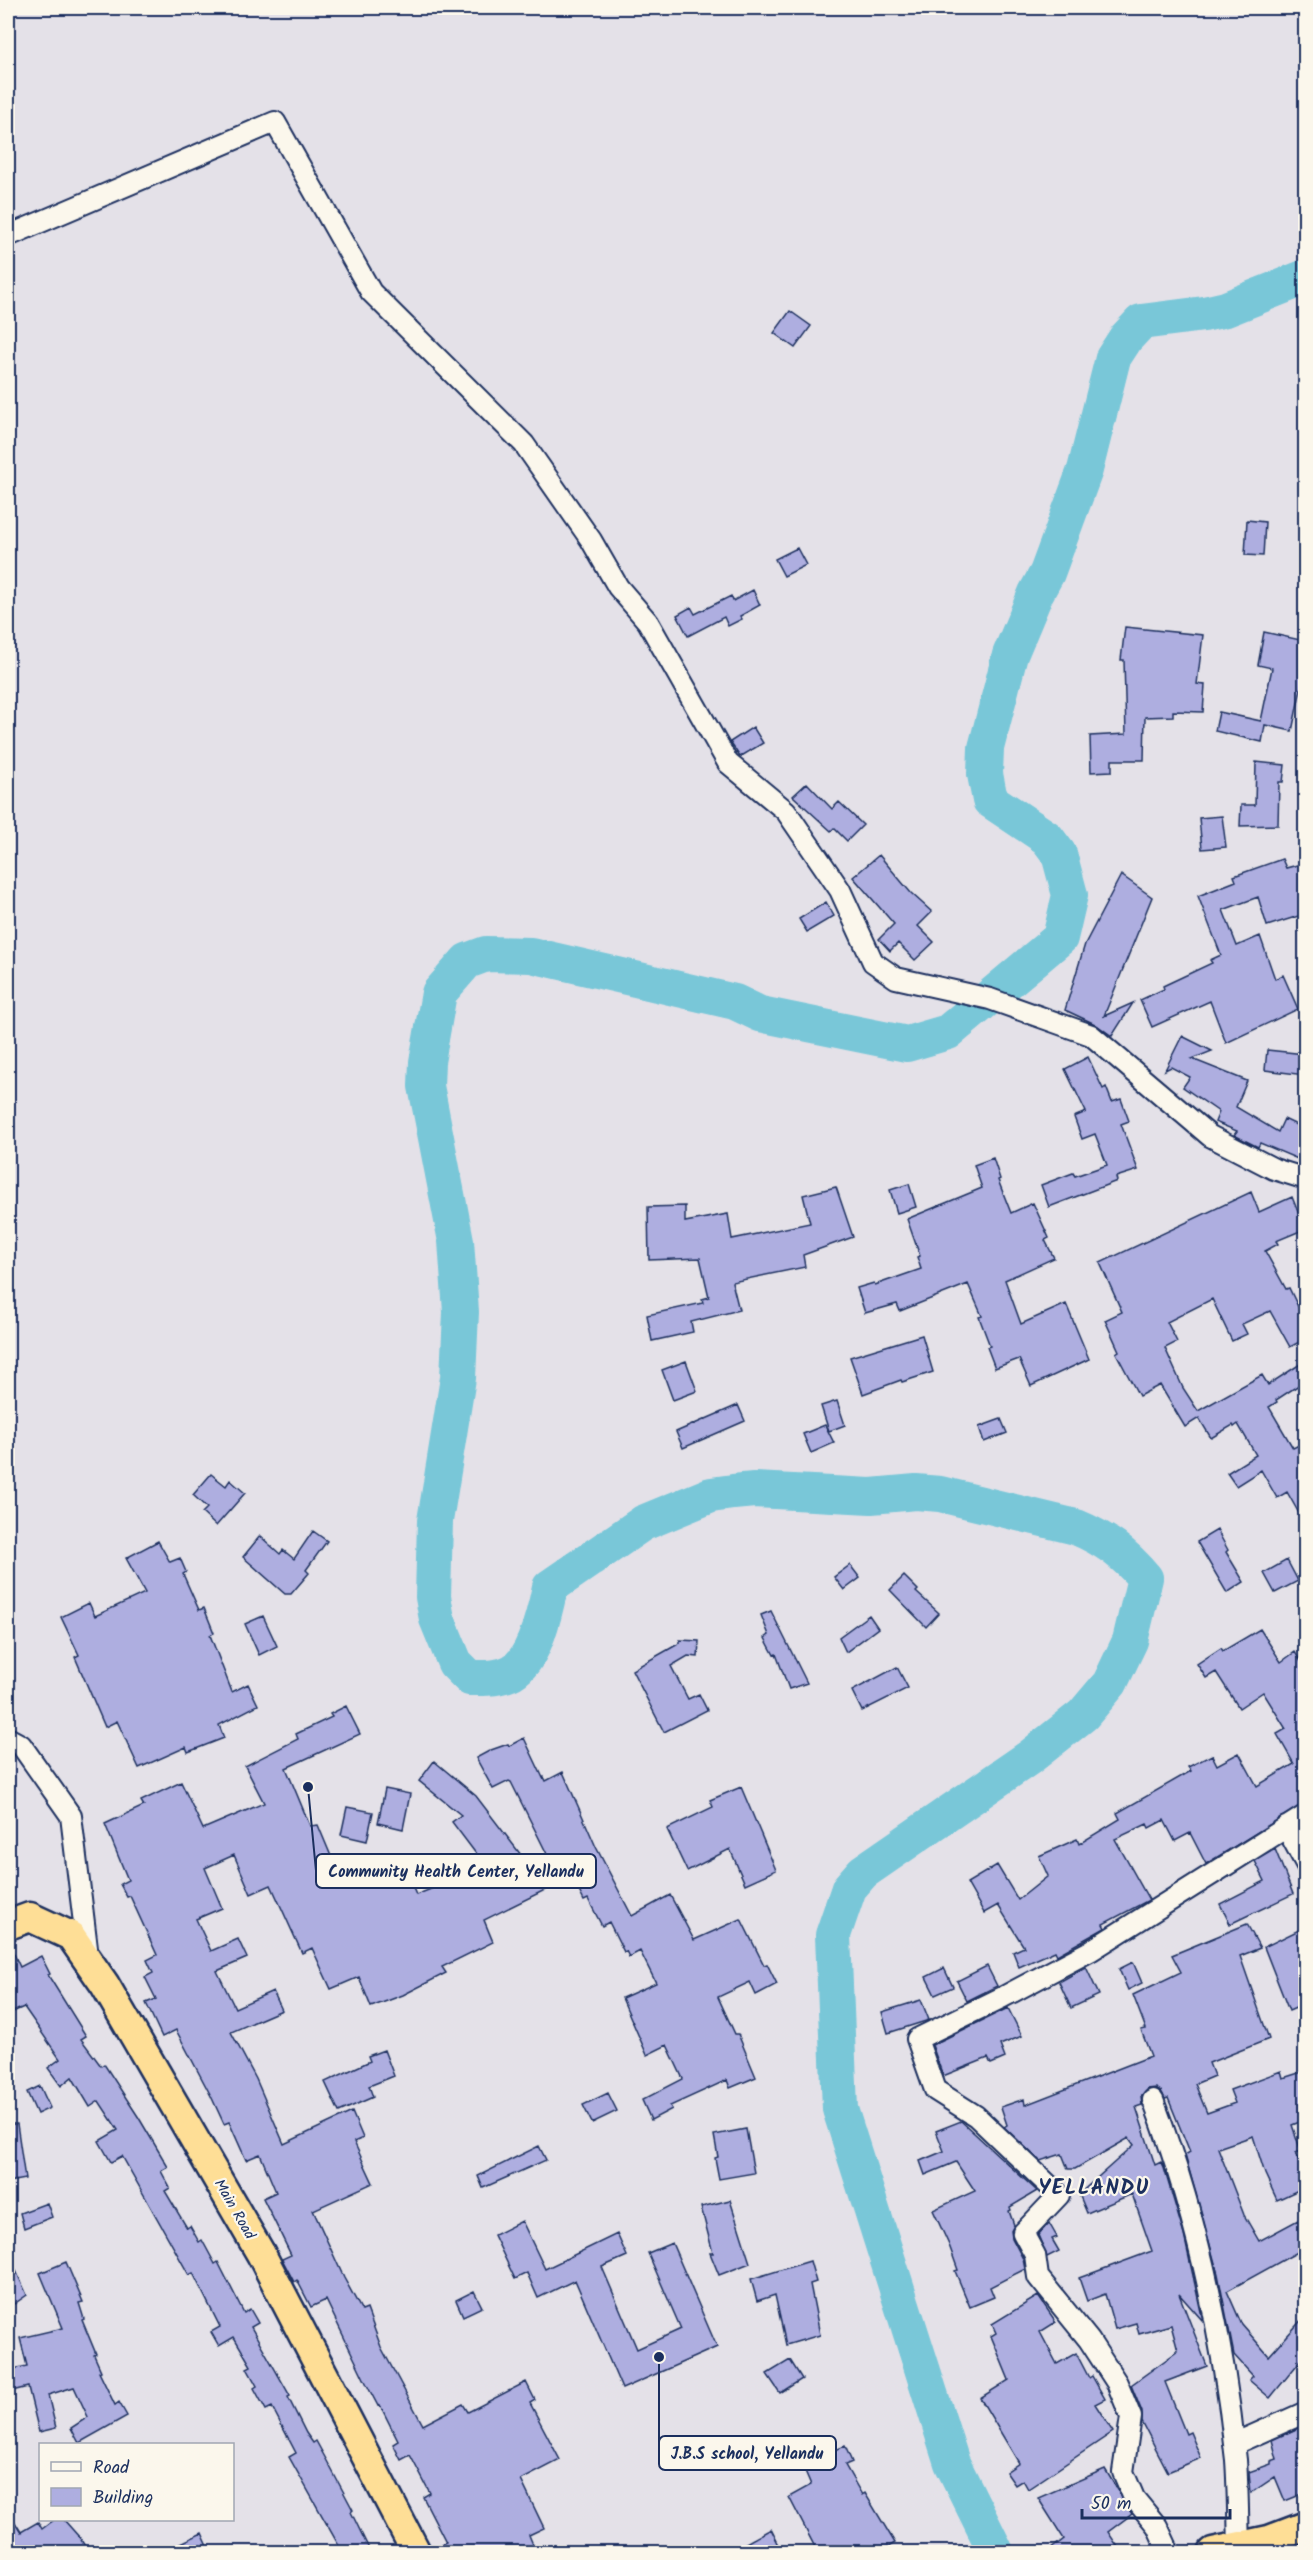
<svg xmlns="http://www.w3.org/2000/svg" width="1313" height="2560" font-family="Kalam,sans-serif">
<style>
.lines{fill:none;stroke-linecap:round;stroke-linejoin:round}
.river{stroke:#79c7d8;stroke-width:36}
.building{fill:#aeaee0;stroke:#1b2f5e;stroke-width:1.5}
.minor-casing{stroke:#1b2f5e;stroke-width:24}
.highway-casing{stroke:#1b2f5e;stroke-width:33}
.minor{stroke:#fbf7ec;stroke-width:20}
.highway{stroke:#fede96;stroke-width:28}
.labels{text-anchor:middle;stroke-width:4.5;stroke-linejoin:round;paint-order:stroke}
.street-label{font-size:15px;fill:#1b2f5e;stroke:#fbf7ec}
.district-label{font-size:21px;font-weight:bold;letter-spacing:1.5px;fill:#1b2f5e;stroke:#fbf7ec}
.leader{fill:none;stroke:#1b2f5e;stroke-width:2}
.callout-dot{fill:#1b2f5e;stroke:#fbf7ec;stroke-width:2}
.callout{fill:#fbf7ec;stroke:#1b2f5e;stroke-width:2}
.callout-label{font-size:16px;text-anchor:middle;font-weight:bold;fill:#1b2f5e}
</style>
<rect width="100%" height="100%" fill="#e4e1e8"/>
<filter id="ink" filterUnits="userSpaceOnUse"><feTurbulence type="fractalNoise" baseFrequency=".0167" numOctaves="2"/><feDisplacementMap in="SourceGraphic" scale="12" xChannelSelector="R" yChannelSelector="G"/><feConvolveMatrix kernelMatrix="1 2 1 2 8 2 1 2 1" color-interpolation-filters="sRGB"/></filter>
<g filter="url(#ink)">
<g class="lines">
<path class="river" d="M 996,2552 L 952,2463 L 840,2109 L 833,1935 L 849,1888 L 863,1872 L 1030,1757 L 1083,1715 L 1110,1683 L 1130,1641 L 1145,1578 C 1125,1554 1105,1539 1076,1527 L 940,1494 L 916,1492 L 871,1496 L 754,1490 L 733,1492 L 711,1495 L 643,1523 L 550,1587 C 545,1611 535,1659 512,1672 C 499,1679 484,1678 470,1678 L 455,1663 L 437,1619 L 433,1597 L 435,1521 L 458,1378 L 461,1312 L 456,1241 L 426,1086 L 427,1062 L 439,993 L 467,961 L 486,954 L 531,955 L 735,1002 L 760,1014 L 907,1044 L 948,1032 L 1060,938 L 1070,895 L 1059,854 L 1047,838 L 990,800 L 985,774 L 986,748 L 1010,655 L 1036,593 L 1047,573 L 1085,470 L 1113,358 L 1126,338 L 1141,322 L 1204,314 L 1226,309 L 1306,277"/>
</g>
<path class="building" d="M 790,311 L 811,326 L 795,348 L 774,333 Z
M 1247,520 L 1265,522 L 1263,556 L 1245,555 Z
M 797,548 L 806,565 L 784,576 L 775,559 Z
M 753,590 L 760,605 L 740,616 L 742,619 L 728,626 L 724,617 L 688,636 L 677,615 L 691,607 L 695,614 L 731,596 L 733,601 Z
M 1125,627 L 1203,635 L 1197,684 L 1205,685 L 1203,712 L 1173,711 L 1173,716 L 1145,717 L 1144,760 L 1112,760 L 1112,771 L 1091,772 L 1090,736 L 1126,734 L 1124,660 L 1121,660 Z
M 1264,632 L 1305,641 L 1305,685 L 1302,684 L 1292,731 L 1265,725 L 1262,742 L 1215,731 L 1219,712 L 1261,721 L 1272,668 L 1258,665 Z
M 753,727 L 763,743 L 740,757 L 730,742 Z
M 1256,762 L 1285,765 L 1283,782 L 1279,782 L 1278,825 L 1240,826 L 1241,805 L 1255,805 Z
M 807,783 L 832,809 L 839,802 L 863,825 L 847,841 L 834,828 L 831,831 L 793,796 Z
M 1222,816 L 1226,847 L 1202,849 L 1199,818 Z
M 879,855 L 911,893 L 932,912 L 918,926 L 934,942 L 915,960 L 898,943 L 890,951 L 879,939 L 894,924 L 853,877 Z
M 1282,859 L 1286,868 L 1305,863 L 1305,914 L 1267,926 L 1258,897 L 1223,910 L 1237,946 L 1260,936 L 1275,979 L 1283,975 L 1298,1009 L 1226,1043 L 1210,1001 L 1152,1027 L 1140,1000 L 1164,989 L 1163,986 L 1212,963 L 1210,960 L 1221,955 L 1198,896 L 1236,881 L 1234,876 Z
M 1121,875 L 1152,897 L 1104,1016 L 1133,1003 L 1112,1036 L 1095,1024 L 1065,1010 L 1085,944 Z
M 826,902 L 834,916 L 807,932 L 799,919 Z
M 1182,1036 L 1212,1051 L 1192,1059 L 1247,1081 L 1236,1107 L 1278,1132 L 1284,1119 L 1305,1129 L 1305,1162 L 1260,1143 L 1258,1147 L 1234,1135 L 1237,1131 L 1215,1122 L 1219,1112 L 1183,1087 L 1190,1077 L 1171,1067 L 1165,1070 Z
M 1267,1050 L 1305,1054 L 1305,1075 L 1265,1070 Z
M 1088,1057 L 1103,1089 L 1106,1087 L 1112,1102 L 1121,1099 L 1129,1121 L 1121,1124 L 1138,1170 L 1116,1177 L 1117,1181 L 1049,1207 L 1041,1185 L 1073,1173 L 1075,1176 L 1107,1165 L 1095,1134 L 1082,1139 L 1074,1117 L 1086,1112 L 1065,1069 Z
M 993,1158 L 1000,1179 L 998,1180 L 1011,1213 L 1033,1203 L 1049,1238 L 1045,1240 L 1054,1258 L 1005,1280 L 1021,1324 L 1066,1304 L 1089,1359 L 1031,1386 L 1019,1359 L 995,1368 L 987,1347 L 990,1346 L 979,1317 L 982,1316 L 968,1284 L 900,1311 L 897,1304 L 865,1313 L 857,1288 L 874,1283 L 875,1285 L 921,1269 L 917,1257 L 920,1256 L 907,1219 L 982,1188 L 974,1165 Z
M 909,1184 L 916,1207 L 897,1213 L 890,1190 Z
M 836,1187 L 853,1237 L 803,1255 L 805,1267 L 732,1282 L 739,1310 L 691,1322 L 693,1332 L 652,1341 L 647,1315 L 703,1303 L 702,1299 L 709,1297 L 700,1258 L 649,1260 L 648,1207 L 685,1206 L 685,1222 L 728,1214 L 732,1239 L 810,1223 L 803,1195 Z
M 1251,1192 L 1259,1212 L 1292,1197 L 1305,1229 L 1276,1241 L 1278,1244 L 1265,1251 L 1286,1289 L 1289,1288 L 1305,1321 L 1305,1339 L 1290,1347 L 1270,1311 L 1242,1324 L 1247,1334 L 1232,1341 L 1212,1299 L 1167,1322 L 1177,1342 L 1165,1348 L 1183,1388 L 1198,1411 L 1262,1375 L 1268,1385 L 1305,1361 L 1305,1381 L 1276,1400 L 1277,1402 L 1269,1407 L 1293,1448 L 1301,1444 L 1305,1452 L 1305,1524 L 1287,1492 L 1277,1498 L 1261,1470 L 1236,1486 L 1227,1473 L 1256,1455 L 1238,1424 L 1234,1427 L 1233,1425 L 1211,1438 L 1199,1418 L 1185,1427 L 1160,1385 L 1139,1396 L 1116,1353 L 1119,1351 L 1105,1320 L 1122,1312 L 1100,1263 Z
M 922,1335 L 933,1372 L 902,1382 L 901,1380 L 863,1394 L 850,1357 Z
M 686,1361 L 697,1391 L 673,1400 L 662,1370 Z
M 837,1401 L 845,1425 L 829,1431 L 821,1406 Z
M 738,1405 L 745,1421 L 683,1448 L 676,1432 Z
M 1001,1419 L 1007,1433 L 984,1442 L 979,1427 Z
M 825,1425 L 834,1443 L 811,1453 L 803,1434 Z
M 211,1474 L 226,1486 L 230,1480 L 245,1493 L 216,1526 L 202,1513 L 207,1508 L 193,1495 Z
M 1217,1530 L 1228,1550 L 1226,1552 L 1244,1582 L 1227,1593 L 1197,1542 Z
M 313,1531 L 327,1541 L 306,1570 L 309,1573 L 291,1594 L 285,1594 L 243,1557 L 260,1536 L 280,1554 L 283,1550 L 294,1559 Z
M 158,1541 L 170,1562 L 180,1558 L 186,1572 L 183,1574 L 199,1610 L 204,1608 L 214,1633 L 210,1635 L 232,1692 L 248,1684 L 258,1705 L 219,1725 L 224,1738 L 188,1752 L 186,1747 L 139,1768 L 117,1721 L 105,1727 L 75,1657 L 79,1655 L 61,1617 L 89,1603 L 95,1616 L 145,1593 L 126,1558 Z
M 1287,1560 L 1298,1581 L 1275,1593 L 1264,1573 Z
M 850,1565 L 860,1578 L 844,1590 L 834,1577 Z
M 904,1576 L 918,1590 L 916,1592 L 939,1613 L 926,1627 L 890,1590 Z
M 771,1611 L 807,1683 L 789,1689 L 776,1654 L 774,1655 L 765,1638 L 769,1635 L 761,1615 Z
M 869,1615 L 878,1628 L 846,1652 L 839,1637 Z
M 263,1616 L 277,1646 L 259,1655 L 245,1624 Z
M 1260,1629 L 1281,1662 L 1295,1652 L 1305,1668 L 1305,1803 L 1206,1864 L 1190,1833 L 1175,1841 L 1164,1820 L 1149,1828 L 1147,1824 L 1115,1839 L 1149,1900 L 1103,1924 L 1105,1928 L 1057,1955 L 1055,1951 L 1019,1967 L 1013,1952 L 1024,1947 L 998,1905 L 984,1913 L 967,1883 L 997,1865 L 1018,1900 L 1048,1876 L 1039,1856 L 1077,1839 L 1079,1844 L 1120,1819 L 1117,1813 L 1191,1771 L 1188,1767 L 1212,1755 L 1217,1765 L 1239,1753 L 1257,1786 L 1294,1764 L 1277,1734 L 1286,1729 L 1263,1692 L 1239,1708 L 1216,1672 L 1206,1678 L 1197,1664 L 1221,1648 L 1223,1651 Z
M 680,1640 L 699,1641 L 698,1657 L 688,1656 L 671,1666 L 688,1699 L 699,1694 L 707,1710 L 664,1732 L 632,1670 L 680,1643 Z
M 897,1667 L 908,1688 L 862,1711 L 852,1691 Z
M 346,1706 L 360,1734 L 286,1768 L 310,1826 L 318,1825 L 341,1880 L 399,1855 L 416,1895 L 486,1867 L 452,1822 L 461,1815 L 419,1781 L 434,1761 L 476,1796 L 547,1889 L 484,1920 L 493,1942 L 442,1967 L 446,1973 L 403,1995 L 371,2007 L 359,1977 L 331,1989 L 312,1948 L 302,1953 L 271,1885 L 251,1894 L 234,1855 L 205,1868 L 222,1908 L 196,1919 L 211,1951 L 238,1939 L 247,1958 L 217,1971 L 235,2008 L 273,1991 L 282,2010 L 231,2032 L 256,2079 L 284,2144 L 352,2112 L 363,2138 L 354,2142 L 373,2183 L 313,2210 L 344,2278 L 362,2311 L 367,2309 L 381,2347 L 423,2425 L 463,2404 L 468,2412 L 526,2382 L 535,2400 L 530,2403 L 560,2460 L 521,2480 L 544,2528 L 529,2535 L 536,2552 L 432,2553 L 432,2549 L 446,2542 L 423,2497 L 430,2493 L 410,2455 L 401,2460 L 393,2444 L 398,2441 L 380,2405 L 378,2406 L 369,2389 L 326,2300 L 311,2307 L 297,2280 L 294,2282 L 282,2259 L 291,2255 L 263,2198 L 276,2192 L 260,2154 L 246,2160 L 229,2122 L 224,2124 L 211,2096 L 176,2030 L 162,2037 L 146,2003 L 156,1999 L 145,1977 L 153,1973 L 147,1960 L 157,1955 L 130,1896 L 127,1897 L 120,1884 L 128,1880 L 105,1824 L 144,1806 L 141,1801 L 181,1782 L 203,1829 L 264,1803 L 245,1766 L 298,1739 L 296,1734 L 332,1717 L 330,1714 Z
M 524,1738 L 543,1778 L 544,1777 L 546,1781 L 563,1772 L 596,1847 L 632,1916 L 670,1895 L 694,1940 L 741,1919 L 764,1965 L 767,1964 L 777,1984 L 756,1995 L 750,1982 L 718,1997 L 735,2034 L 738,2034 L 756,2077 L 730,2088 L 727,2080 L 670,2106 L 672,2109 L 651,2120 L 642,2100 L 683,2079 L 667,2045 L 647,2055 L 622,1998 L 656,1983 L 640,1951 L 629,1957 L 626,1951 L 624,1952 L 609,1922 L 602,1926 L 588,1899 L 584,1901 L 572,1877 L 561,1882 L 511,1782 L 509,1781 L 493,1789 L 476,1758 L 491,1750 L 508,1744 L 509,1746 Z
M 741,1787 L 776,1870 L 745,1884 L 730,1849 L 687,1871 L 667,1829 L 713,1807 L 710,1800 Z
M 385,1789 L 410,1794 L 403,1829 L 378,1823 Z
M 347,1807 L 373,1812 L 367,1841 L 341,1835 Z
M 1275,1849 L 1293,1894 L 1230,1924 L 1220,1904 L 1265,1881 L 1255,1861 Z
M 1247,1924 L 1260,1948 L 1240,1956 L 1269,2039 L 1209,2063 L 1214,2076 L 1195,2084 L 1207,2113 L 1235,2103 L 1230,2090 L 1281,2071 L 1283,2078 L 1305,2071 L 1305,2120 L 1292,2125 L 1301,2151 L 1296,2153 L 1305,2172 L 1305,2187 L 1277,2200 L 1265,2174 L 1253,2136 L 1218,2148 L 1244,2215 L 1259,2241 L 1298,2220 L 1305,2233 L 1305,2248 L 1227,2291 L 1242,2325 L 1269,2356 L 1305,2316 L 1305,2355 L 1270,2398 L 1249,2380 L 1253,2376 L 1234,2355 L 1218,2274 L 1185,2155 L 1190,2152 L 1168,2098 L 1165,2099 L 1161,2091 L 1156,2088 L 1148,2089 L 1141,2097 L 1142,2105 L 1136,2107 L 1155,2165 L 1161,2162 L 1164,2168 L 1184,2235 L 1203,2321 L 1179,2294 L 1207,2366 L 1165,2382 L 1186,2434 L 1190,2432 L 1201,2458 L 1168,2472 L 1142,2422 L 1142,2412 L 1131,2385 L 1178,2351 L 1171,2325 L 1139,2334 L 1136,2323 L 1115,2329 L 1105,2294 L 1087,2301 L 1079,2278 L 1152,2251 L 1132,2194 L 1087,2213 L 1079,2194 L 1134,2145 L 1129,2138 L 1075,2169 L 1068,2169 L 1062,2154 L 1040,2161 L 1004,2127 L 1007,2125 L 1001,2107 L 1024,2099 L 1025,2105 L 1151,2056 L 1141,2030 L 1146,2029 L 1133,1995 L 1181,1972 L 1172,1955 Z
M 1305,1927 L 1305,2004 L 1289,2011 L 1264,1947 Z
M 8,1941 L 20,1967 L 41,1956 L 50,1974 L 48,1975 L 86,2036 L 81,2039 L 101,2066 L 104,2064 L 139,2118 L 168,2167 L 161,2171 L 170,2188 L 165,2191 L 187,2228 L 190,2226 L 199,2242 L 202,2240 L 215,2264 L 218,2262 L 244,2313 L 250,2309 L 258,2323 L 251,2327 L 290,2396 L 288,2397 L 306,2433 L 313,2443 L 316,2441 L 327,2461 L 353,2510 L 351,2512 L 371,2553 L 343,2553 L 289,2457 L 296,2453 L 272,2407 L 266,2410 L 254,2388 L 257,2386 L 247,2368 L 251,2366 L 234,2337 L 219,2346 L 211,2332 L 220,2327 L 193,2273 L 189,2275 L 122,2156 L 111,2162 L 99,2141 L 118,2130 L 99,2101 L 90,2107 L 72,2077 L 61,2086 L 48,2068 L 60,2059 L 24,2007 L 8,2014 Z
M 1133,1962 L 1142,1983 L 1128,1990 L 1119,1969 Z
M 987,1966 L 997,1986 L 967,2001 L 957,1981 Z
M 1086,1967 L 1099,1995 L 1071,2008 L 1059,1982 Z
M 944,1968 L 953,1987 L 935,1995 L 926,1977 Z
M 921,2000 L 929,2020 L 888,2033 L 882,2012 Z
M 1008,2008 L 1022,2036 L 1000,2045 L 1005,2058 L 991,2064 L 988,2058 L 943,2076 L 932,2045 Z
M 384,2050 L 394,2076 L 369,2086 L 373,2097 L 339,2112 L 325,2082 L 370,2061 L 368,2056 Z
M 40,2086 L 50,2108 L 37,2114 L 27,2092 Z
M 608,2093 L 617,2111 L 592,2123 L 583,2105 Z
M 961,2121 L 1037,2191 L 1010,2207 L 1011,2210 L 1009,2211 L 1014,2225 L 1011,2231 L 1012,2238 L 1023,2259 L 1025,2269 L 990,2287 L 994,2297 L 970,2307 L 955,2271 L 958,2270 L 949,2245 L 933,2210 L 975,2191 L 956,2162 L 925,2175 L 920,2161 L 944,2151 L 936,2131 Z
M 8,2124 L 17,2124 L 25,2179 L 8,2182 Z
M 746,2129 L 754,2173 L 719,2179 L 715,2158 L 718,2157 L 714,2135 Z
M 539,2146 L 546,2160 L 483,2188 L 478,2176 Z
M 730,2200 L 750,2263 L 719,2275 L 710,2253 L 713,2253 L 701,2207 Z
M 47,2203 L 52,2217 L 24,2228 L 20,2213 Z
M 522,2221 L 545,2269 L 617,2234 L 627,2256 L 602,2267 L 637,2349 L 681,2329 L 648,2253 L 672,2243 L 717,2347 L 622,2389 L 575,2280 L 538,2298 L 527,2273 L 515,2279 L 494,2235 Z
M 1049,2223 L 1057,2237 L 1052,2239 L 1059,2251 L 1047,2257 L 1038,2235 Z
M 8,2253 L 27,2295 L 14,2304 L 8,2294 Z
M 810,2261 L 816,2282 L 810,2284 L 820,2335 L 786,2345 L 775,2295 L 757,2301 L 751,2279 Z
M 66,2262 L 83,2302 L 79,2303 L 84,2319 L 82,2320 L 96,2354 L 94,2355 L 101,2371 L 99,2372 L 115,2405 L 119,2402 L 127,2416 L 79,2443 L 71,2428 L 88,2417 L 74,2387 L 48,2395 L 56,2428 L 39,2432 L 28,2387 L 8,2392 L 8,2370 L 27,2366 L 20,2338 L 63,2328 L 40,2273 Z
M 474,2291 L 482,2307 L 463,2316 L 456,2300 Z
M 1038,2296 L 1056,2322 L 1040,2332 L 1057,2364 L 1076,2353 L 1089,2378 L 1092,2376 L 1105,2399 L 1095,2404 L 1113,2432 L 1028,2489 L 1023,2480 L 1015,2485 L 1006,2472 L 1019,2463 L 980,2398 L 1009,2380 L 991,2336 L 996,2333 L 992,2324 Z
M 790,2360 L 802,2379 L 780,2393 L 767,2374 Z
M 1305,2425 L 1305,2493 L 1285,2501 L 1275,2477 L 1251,2493 L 1249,2472 L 1271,2464 L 1271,2461 L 1277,2459 L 1272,2440 Z
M 845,2446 L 852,2462 L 845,2465 L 862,2495 L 865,2493 L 895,2543 L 888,2547 L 891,2553 L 818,2553 L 789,2497 L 811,2485 L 802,2464 Z
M 1105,2469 L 1132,2514 L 1108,2532 L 1122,2553 L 1046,2553 L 1064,2539 L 1038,2498 Z
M 8,2511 L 21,2532 L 38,2522 L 42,2529 L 54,2520 L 64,2520 L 80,2538 L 89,2553 L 33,2553 L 30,2545 L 14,2553 L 8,2553 Z
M 771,2529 L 783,2553 L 728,2553 Z
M 202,2533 L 211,2553 L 160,2553 Z"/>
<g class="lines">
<defs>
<path id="minor" d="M 8,236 L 275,122 L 371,292 L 524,444 L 591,540 L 618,587 L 648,622 L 728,763 L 786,811 L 840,890 L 873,962 L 896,978 L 990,999 L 1091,1035 L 1210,1136 L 1274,1169 L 1306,1179
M 8,1738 L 21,1745 L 71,1816 L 88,1956
M 1286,1827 L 1306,1864
M 1153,2100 C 1197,2216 1223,2336 1236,2460 C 1238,2488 1238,2518 1239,2546 L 1243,2552
M 1234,2444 L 1306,2412
M 1169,2552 L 1157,2526 L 1134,2498 L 1123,2472 L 1131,2417 L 1117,2383 L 1089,2340 L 1038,2277 L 1035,2255 L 1023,2233 L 1059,2195 L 976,2116 L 935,2090 L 917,2039 L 1003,1997 L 1090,1951 L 1306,1815"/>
<path id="highway" d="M 8,1925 L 30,1917 L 71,1936 L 105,1985 L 261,2254 L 416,2552
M 1213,2552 L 1269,2540 L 1306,2526"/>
</defs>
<use href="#minor" class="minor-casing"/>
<use href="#highway" class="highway-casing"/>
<use href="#minor" class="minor"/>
<use href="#highway" class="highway"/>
</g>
</g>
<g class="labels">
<g class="street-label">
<text transform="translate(235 2209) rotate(60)" y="5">Main Road</text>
</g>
<g class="district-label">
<text x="1094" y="2194">YELLANDU</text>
</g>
</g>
<path class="leader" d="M308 1787L316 1871M659 2357L659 2453"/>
<g class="callout-dot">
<circle cx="308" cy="1787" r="6"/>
<circle cx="659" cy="2357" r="6"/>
</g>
<g class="callout">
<rect x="316" y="1854" width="280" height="34" rx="6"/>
<rect x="659" y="2436" width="177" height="34" rx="6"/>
</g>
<g class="callout-label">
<text x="456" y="1877">Community Health Center, Yellandu</text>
<text x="747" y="2459">J.B.S school, Yellandu</text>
</g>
<rect width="1313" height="2560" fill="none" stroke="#fbf7ec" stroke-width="30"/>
<rect x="15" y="15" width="1283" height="2530" fill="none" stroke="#1b2f5e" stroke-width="2" filter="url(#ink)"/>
<rect x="39" y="2443" width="195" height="78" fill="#fbf7ec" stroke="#a1a7b3" stroke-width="1.5"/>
<rect x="51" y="2462" width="30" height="9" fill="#fbf7ec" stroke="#a1a7b3" stroke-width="1.5"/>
<text x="93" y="2473" font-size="18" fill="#1b2f5e">Road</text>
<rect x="51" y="2488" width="30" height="18" fill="#aeaee0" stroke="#a1a7b3" stroke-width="1.5"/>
<text x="93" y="2503" font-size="18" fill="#1b2f5e">Building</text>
<path d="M1082 2509v9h148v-9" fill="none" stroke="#1b2f5e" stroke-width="3"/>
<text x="1091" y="2509" font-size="18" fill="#1b2f5e" stroke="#fbf7ec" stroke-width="4.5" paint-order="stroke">50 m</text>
</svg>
